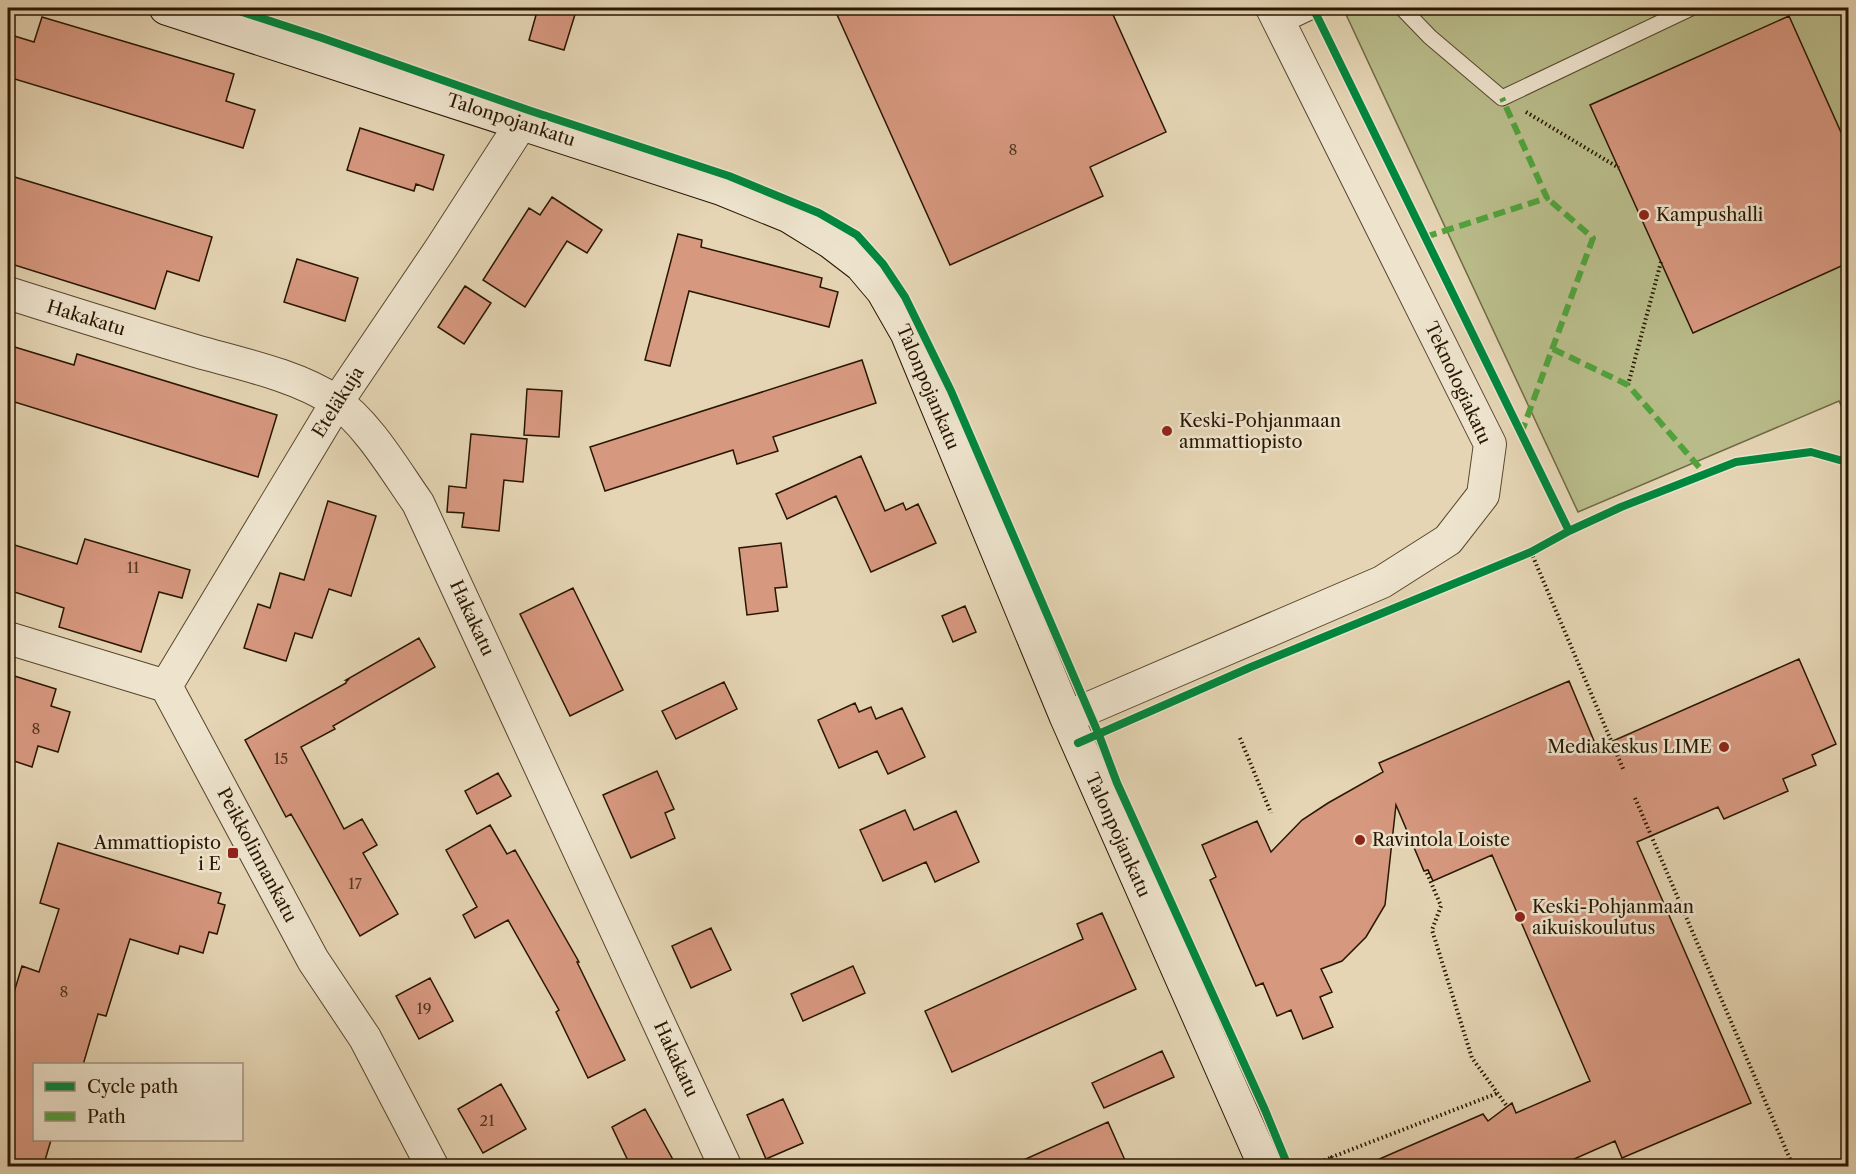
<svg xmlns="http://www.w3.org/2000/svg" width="1856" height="1174" font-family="'Libre Caslon Text',serif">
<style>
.green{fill:#b9bc8a;stroke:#706945;stroke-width:1.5}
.building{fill:#d79880;stroke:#281600;stroke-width:1.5}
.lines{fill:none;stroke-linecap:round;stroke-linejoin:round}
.lane-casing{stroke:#57462d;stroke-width:17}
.street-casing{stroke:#57462d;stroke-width:34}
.secondary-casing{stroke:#281600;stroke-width:35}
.path{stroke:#281600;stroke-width:4;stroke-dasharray:1.5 3;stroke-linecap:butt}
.lane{stroke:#eee4ce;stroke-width:15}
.street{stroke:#eee4ce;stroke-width:32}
.secondary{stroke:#eee4ce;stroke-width:33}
.quiet{stroke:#51a13c;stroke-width:6;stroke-dasharray:12 6;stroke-linecap:butt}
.cycleway-casing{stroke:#eee4ce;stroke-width:11}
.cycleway{stroke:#00873e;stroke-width:8}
.poi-dot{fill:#8f2418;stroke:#eee4ce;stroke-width:2}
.labels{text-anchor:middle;stroke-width:5;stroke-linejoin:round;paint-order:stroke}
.number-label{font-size:15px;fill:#543620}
.street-label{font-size:18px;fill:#281600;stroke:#eee4ce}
.poi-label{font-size:18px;fill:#281600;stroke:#eee4ce;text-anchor:start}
</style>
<rect width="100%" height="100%" fill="#e5d5b4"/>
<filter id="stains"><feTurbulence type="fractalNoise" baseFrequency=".00333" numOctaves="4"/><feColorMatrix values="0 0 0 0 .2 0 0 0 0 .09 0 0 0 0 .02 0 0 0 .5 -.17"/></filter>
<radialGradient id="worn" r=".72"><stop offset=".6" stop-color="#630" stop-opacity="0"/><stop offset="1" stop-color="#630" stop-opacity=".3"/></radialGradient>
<path class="green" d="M 1343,8 L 1848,8 L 1848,420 L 1839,401 L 1578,512 Z"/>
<path class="building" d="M 538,8 L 577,8 L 564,50 L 529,40 Z
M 834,8 L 1110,8 L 1166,132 L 1090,167 L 1103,196 L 950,265 Z
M 1789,16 L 1848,148 L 1848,263 L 1693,333 L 1590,105 Z
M 42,17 L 234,74 L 226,101 L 255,110 L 243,148 L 8,77 L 8,34 L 34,42 Z
M 360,128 L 444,155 L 433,190 L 416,184 L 414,191 L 347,170 Z
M 8,175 L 212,237 L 199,281 L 167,271 L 155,309 L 8,263 Z
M 552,197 L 602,230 L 587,253 L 567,241 L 525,307 L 483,280 L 529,208 L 540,215 Z
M 678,234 L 702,240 L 701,247 L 822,278 L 820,287 L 838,292 L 829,327 L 689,291 L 670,366 L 645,360 Z
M 297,259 L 358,278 L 345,321 L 284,302 Z
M 465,286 L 491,303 L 464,344 L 438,327 Z
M 8,345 L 74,365 L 77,354 L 277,415 L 258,477 L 8,400 Z
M 862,360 L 876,403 L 773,437 L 778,451 L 737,464 L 733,450 L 605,491 L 590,447 Z
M 527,389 L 562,391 L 559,437 L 524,435 Z
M 471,434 L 527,439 L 523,482 L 504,480 L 499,531 L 462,527 L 464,513 L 447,512 L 449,486 L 466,488 Z
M 861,456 L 885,511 L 903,503 L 906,510 L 918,504 L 936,543 L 871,572 L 836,496 L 787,519 L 776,494 Z
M 328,501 L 376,516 L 351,596 L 329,589 L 312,638 L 295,633 L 286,661 L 244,648 L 258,604 L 270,608 L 280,573 L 304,580 Z
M 85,539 L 190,570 L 182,598 L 159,592 L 141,652 L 59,627 L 64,608 L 8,590 L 8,543 L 77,564 Z
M 781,543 L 787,587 L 775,588 L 778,611 L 747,615 L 739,548 Z
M 573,588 L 623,690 L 570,716 L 520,614 Z
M 965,606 L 976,632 L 953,642 L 942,616 Z
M 419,638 L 435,667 L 333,726 L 335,729 L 301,747 L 344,829 L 362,819 L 377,845 L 363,853 L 398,914 L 360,936 L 291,814 L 286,817 L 245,740 L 346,683 L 346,682 L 348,680 L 346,680 Z
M 1799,659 L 1836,744 L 1812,755 L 1816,765 L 1783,779 L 1788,791 L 1724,819 L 1718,807 L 1637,842 L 1751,1103 L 1622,1158 L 1615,1141 L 1556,1167 L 1361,1167 L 1483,1114 L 1488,1121 L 1512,1103 L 1516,1113 L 1590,1081 L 1492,855 L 1433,881 L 1428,870 L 1424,871 L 1396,805 L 1385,905 L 1366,937 L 1342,961 L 1321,969 L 1332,992 L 1320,997 L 1333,1027 L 1303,1039 L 1291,1010 L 1277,1016 L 1263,983 L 1256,986 L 1210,880 L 1216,877 L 1202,845 L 1257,821 L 1271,852 L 1302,820 L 1328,803 L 1383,772 L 1379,763 L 1569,681 L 1597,748 Z
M 8,674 L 56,689 L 51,706 L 70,712 L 58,752 L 38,746 L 32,767 L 8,759 Z
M 724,682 L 737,709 L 676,739 L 662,711 Z
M 855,703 L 859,712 L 871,707 L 876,719 L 902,708 L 925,757 L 888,774 L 877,751 L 839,768 L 818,720 Z
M 657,771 L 674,809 L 665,813 L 675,838 L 631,858 L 603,795 Z
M 498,773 L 511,796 L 477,814 L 465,791 Z
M 905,810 L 914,830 L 956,811 L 979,862 L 935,882 L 926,862 L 883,881 L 860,830 Z
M 490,825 L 507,854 L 515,850 L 579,962 L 577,962 L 625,1060 L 588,1078 L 556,1012 L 559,1010 L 508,920 L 475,938 L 463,915 L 477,907 L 446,850 Z
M 58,843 L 221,893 L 218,903 L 225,905 L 217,934 L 209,932 L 203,953 L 180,946 L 178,954 L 130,939 L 106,1016 L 98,1014 L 83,1065 L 34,1065 L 34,1140 L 51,1140 L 43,1167 L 8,1167 L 8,1012 L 22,966 L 39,972 L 59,909 L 40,903 Z
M 1102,913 L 1136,989 L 952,1072 L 925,1011 L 1083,939 L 1077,924 Z
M 711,928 L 731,970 L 691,988 L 672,946 Z
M 853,966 L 865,993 L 803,1021 L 791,994 Z
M 430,978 L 453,1021 L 419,1039 L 396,996 Z
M 1162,1051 L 1174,1077 L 1104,1108 L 1092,1083 Z
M 501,1084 L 526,1129 L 483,1153 L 458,1109 Z
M 783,1099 L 803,1143 L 766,1159 L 747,1115 Z
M 645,1109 L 677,1167 L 631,1167 L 612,1127 Z
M 1108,1122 L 1128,1167 L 1008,1167 Z"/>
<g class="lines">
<defs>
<path id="lane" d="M 1402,8 L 1430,37 L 1502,98 L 1691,8
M 1281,26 L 1319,8"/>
<path id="street" d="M 8,293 C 71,313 135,333 199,352 C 242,364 298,376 335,401 C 367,422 396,472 418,503 L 725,1166
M 8,638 L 166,686 L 313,960 L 365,1038 L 432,1166
M 166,686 L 337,402 L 441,248 L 521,124
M 1066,716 L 1087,709 L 1382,582 L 1448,540 L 1483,495 L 1490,444 L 1272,8"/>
<path id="secondary" d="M 166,8 L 720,188 L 789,216 L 831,242 L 861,265 L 883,291 L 907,333 L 1066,716 L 1265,1166"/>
</defs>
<use href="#lane" class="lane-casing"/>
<use href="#street" class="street-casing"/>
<use href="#secondary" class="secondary-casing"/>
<path class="path" d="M 1526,112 L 1619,168
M 1628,385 L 1661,262
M 1531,552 L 1624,771
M 1240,738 L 1271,813
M 1635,798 L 1793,1166
M 1427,873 L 1441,906 L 1432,930 L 1472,1058 L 1506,1105
M 1312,1166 L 1332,1157
M 1336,1166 L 1332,1157 L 1498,1093"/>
<use href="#lane" class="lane"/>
<use href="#street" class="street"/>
<use href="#secondary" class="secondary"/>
<path class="quiet" d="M 1425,237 L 1547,198 L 1502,98
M 1553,349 L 1628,385 L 1705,474
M 1521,434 L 1593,238 L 1547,198"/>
<defs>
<path id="cycleway" d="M 230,8 L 322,38 L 531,111 L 729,176 L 819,213 L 857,235 L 883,264 L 905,297 L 951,391 L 1099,735 L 1117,783 L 1265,1110 L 1288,1166
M 1313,8 L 1569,531
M 1078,743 L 1251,667 L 1531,552 L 1569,531 L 1621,507 L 1736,462 L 1811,452 L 1843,461 L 1848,467"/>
</defs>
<use href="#cycleway" class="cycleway-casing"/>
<use href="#cycleway" class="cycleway"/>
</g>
<g class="poi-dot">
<circle cx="1644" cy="215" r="6"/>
<circle cx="1167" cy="431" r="6"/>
<circle cx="1724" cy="747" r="6"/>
<circle cx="1360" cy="840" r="6"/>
<rect x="227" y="847" width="12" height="12" rx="3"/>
<circle cx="1520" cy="917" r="6"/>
</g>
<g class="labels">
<g class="number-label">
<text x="1013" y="155">8</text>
<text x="133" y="573">11</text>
<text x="36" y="734">8</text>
<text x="281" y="764">15</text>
<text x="355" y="889">17</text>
<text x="64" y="997">8</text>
<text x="424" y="1014">19</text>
<text x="487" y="1126">21</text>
</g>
<g class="street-label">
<text transform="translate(511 120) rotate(18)" y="6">Talonpojankatu</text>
<text transform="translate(86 318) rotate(17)" y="6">Hakakatu</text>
<text transform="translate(1458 383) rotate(65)" y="6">Teknologiakatu</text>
<text transform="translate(928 387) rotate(67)" y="6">Talonpojankatu</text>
<text transform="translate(338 402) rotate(-58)" y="6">Eteläkuja</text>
<text transform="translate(472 618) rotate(65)" y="6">Hakakatu</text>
<text transform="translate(1118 835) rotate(66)" y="6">Talonpojankatu</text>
<text transform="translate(257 855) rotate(62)" y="6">Peikkolinnankatu</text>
<text transform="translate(676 1059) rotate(65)" y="6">Hakakatu</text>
</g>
<g class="poi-label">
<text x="1656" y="221">Kampushalli</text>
<text x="1179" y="427">Keski-Pohjanmaan<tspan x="1179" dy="21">ammattiopisto</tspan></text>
<text x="1712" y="753" text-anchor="end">Mediakeskus LIME</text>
<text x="1372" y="846">Ravintola Loiste</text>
<text x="221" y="849" text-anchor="end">Ammattiopisto<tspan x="221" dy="21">i E</tspan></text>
<text x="1532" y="913">Keski-Pohjanmaan<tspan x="1532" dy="21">aikuiskoulutus</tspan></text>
</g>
</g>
<rect width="1856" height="1174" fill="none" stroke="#e5d5b4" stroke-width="30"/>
<rect x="9" y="9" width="1838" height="1156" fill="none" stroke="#281600" stroke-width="3"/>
<rect x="15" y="15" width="1826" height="1144" fill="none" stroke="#281600" stroke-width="1.5"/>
<rect x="33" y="1063" width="210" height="78" fill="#eee4ce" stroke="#9f927c" stroke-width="1.5"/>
<rect x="45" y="1082" width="30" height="9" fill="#00873e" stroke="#9f927c" stroke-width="1.5"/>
<text x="87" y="1093" font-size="18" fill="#281600">Cycle path</text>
<rect x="45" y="1112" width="30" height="9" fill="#51a13c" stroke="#9f927c" stroke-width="1.5"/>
<text x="87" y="1123" font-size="18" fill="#281600">Path</text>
<rect width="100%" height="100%" filter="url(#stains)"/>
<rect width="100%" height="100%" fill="url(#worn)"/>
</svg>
